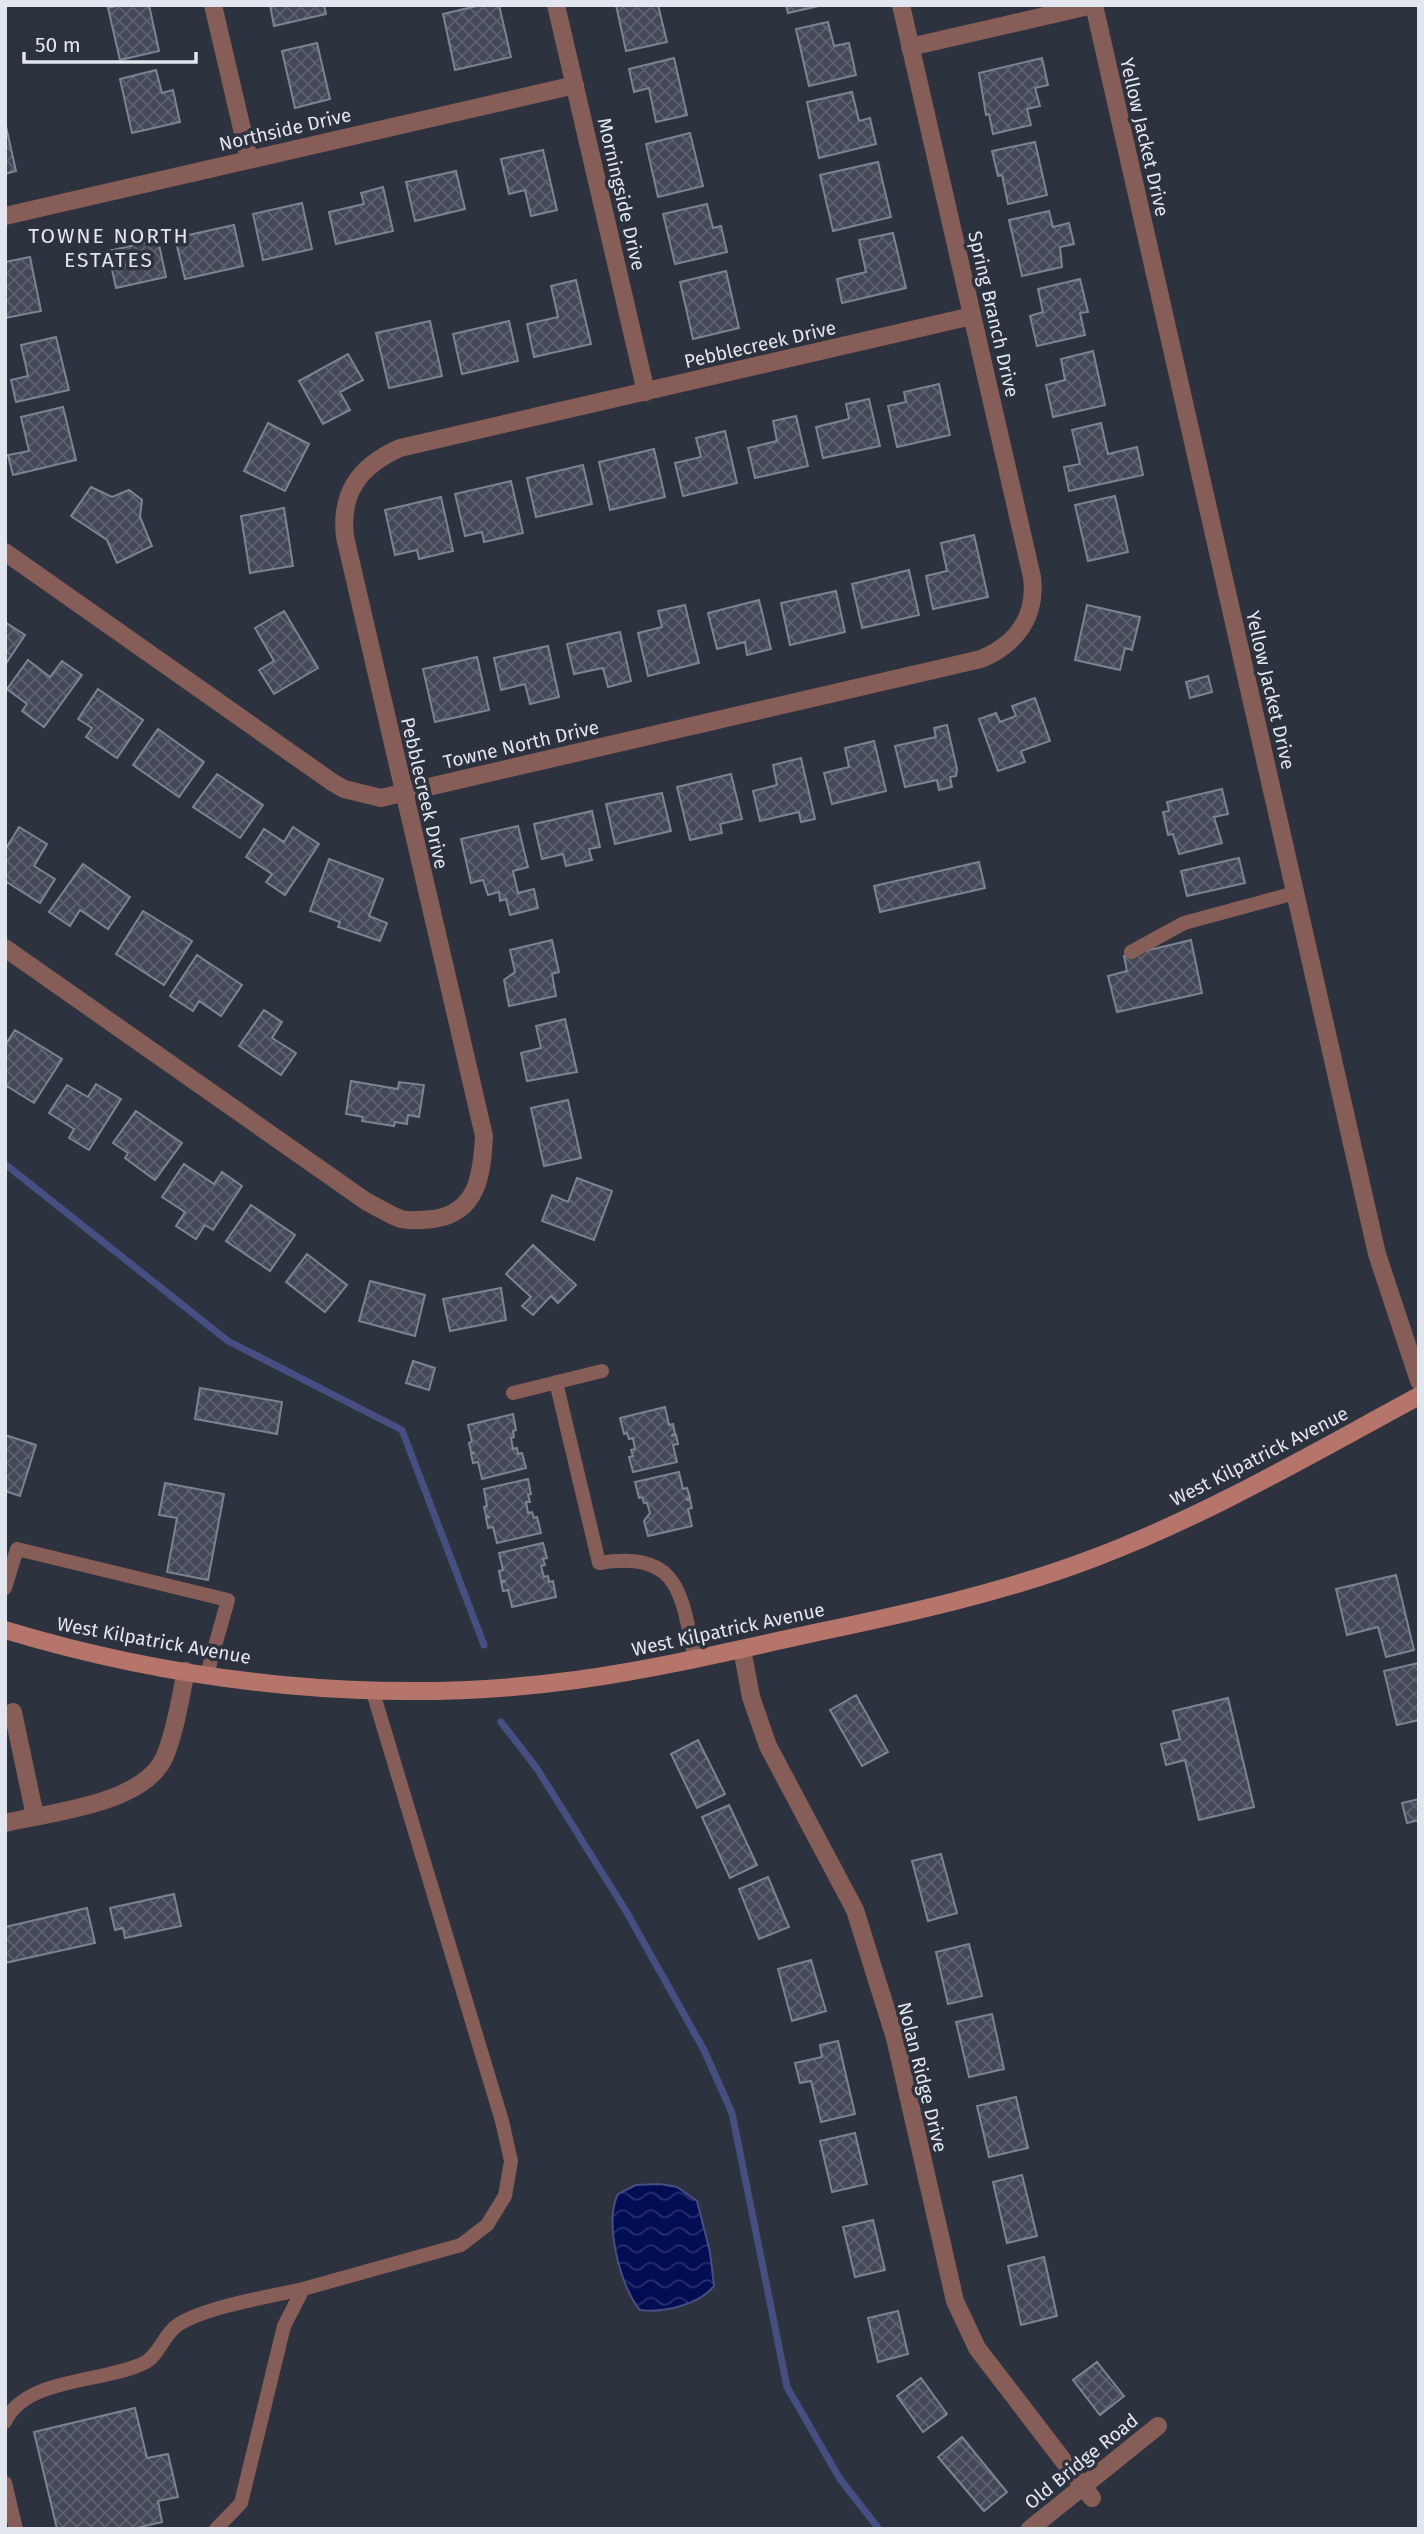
<svg xmlns="http://www.w3.org/2000/svg" width="1424" height="2534" font-family="'Fira Sans',sans-serif">
<style>
.water{fill:url(#water-waves);stroke:#464e82;stroke-width:2}
.lines{fill:none;stroke-linecap:round;stroke-linejoin:round}
.stream{stroke:#464e82;stroke-width:7}
.building{fill:url(#building-cross-hatch);stroke:#7c8392;stroke-width:2}
.service{stroke:#875d57;stroke-width:14}
.minor{stroke:#875d57;stroke-width:18}
.tertiary{stroke:#875d57;stroke-width:18}
.secondary{stroke:#b6756a;stroke-width:18}
.labels{text-anchor:middle;stroke-width:7;stroke-linejoin:round;paint-order:stroke}
.street-label{font-size:19px;fill:#e2e6ee;stroke:#2c323e}
.neighbourhood-label{font-size:21px;letter-spacing:2px;fill:#e2e6ee;stroke:#2c323e}
</style>
<defs>
<pattern id="water-waves" width="16" height="10" patternUnits="userSpaceOnUse" patternTransform="scale(1.75)"><rect width="16" height="10" fill="#030d54"/><path d="M0 5q4-4 8 0t8 0" fill="none" stroke="#27306d"/></pattern>
<pattern id="building-cross-hatch" width="8" height="8" patternUnits="userSpaceOnUse" patternTransform="scale(1.75)"><rect width="8" height="8" fill="#424855"/><path d="M0 0l8 8M0 8l8-8" fill="none" stroke="#5d626e"/></pattern>
</defs>
<rect width="100%" height="100%" fill="#2c323e"/>
<path class="water" d="M 660,2184 L 677,2187 L 697,2201 L 710,2252 L 714,2286 C 699,2305 663,2313 640,2310 C 620,2287 604,2222 618,2194 L 636,2185 Z"/>
<g class="lines">
<path class="stream" d="M 5,1164 L 228,1341 L 402,1430 L 484,1645
M 501,1722 L 538,1770 L 626,1911 L 704,2050 L 732,2113 L 787,2387 L 840,2479 L 879,2529"/>
</g>
<path class="building" d="M 120,5 L 149,5 L 159,51 L 120,60 L 108,8 Z
M 270,5 L 324,5 L 326,14 L 274,26 Z
M 481,5 L 499,5 L 511,57 L 455,70 L 443,14 Z
M 616,5 L 658,5 L 667,42 L 626,51 Z
M 786,5 L 823,5 L 788,13 Z
M 828,22 L 834,46 L 849,43 L 856,75 L 809,86 L 796,29 Z
M 317,43 L 330,99 L 295,108 L 282,51 Z
M 674,58 L 687,115 L 656,122 L 649,88 L 634,92 L 629,69 Z
M 1042,58 L 1048,85 L 1035,88 L 1040,106 L 1027,109 L 1031,125 L 993,134 L 989,114 L 986,115 L 979,73 Z
M 156,70 L 162,93 L 173,90 L 180,122 L 132,133 L 120,79 Z
M 852,92 L 859,121 L 870,118 L 876,144 L 819,158 L 807,102 Z
M 5,122 L 16,171 L 5,174 Z
M 690,133 L 703,186 L 658,197 L 646,144 Z
M 1035,142 L 1047,195 L 1008,204 L 1002,175 L 998,176 L 992,151 Z
M 543,150 L 557,210 L 531,216 L 525,190 L 509,194 L 501,159 Z
M 878,162 L 891,217 L 833,231 L 820,175 Z
M 456,171 L 465,209 L 415,221 L 406,182 Z
M 383,187 L 393,231 L 336,244 L 329,212 L 364,204 L 361,193 Z
M 302,203 L 312,249 L 263,260 L 253,214 Z
M 707,204 L 713,228 L 721,226 L 727,252 L 675,264 L 663,214 Z
M 1049,211 L 1053,227 L 1069,223 L 1074,244 L 1060,247 L 1062,267 L 1022,276 L 1009,220 Z
M 234,225 L 243,266 L 185,279 L 175,238 Z
M 893,233 L 906,288 L 842,303 L 837,279 L 866,272 L 859,240 Z
M 158,240 L 166,277 L 116,288 L 108,251 Z
M 30,257 L 41,311 L 5,318 L 5,262 Z
M 726,271 L 739,328 L 693,339 L 680,282 Z
M 1080,279 L 1088,312 L 1080,313 L 1085,335 L 1037,346 L 1030,316 L 1043,312 L 1038,289 Z
M 576,280 L 591,344 L 534,357 L 527,324 L 558,317 L 551,286 Z
M 430,321 L 442,376 L 389,388 L 376,333 Z
M 509,321 L 518,361 L 462,374 L 453,334 Z
M 56,337 L 69,390 L 16,402 L 11,380 L 28,376 L 21,345 Z
M 1093,351 L 1105,405 L 1053,417 L 1046,385 L 1065,380 L 1061,359 Z
M 348,354 L 363,380 L 340,392 L 350,410 L 323,424 L 299,381 Z
M 939,384 L 950,435 L 897,447 L 888,406 L 906,402 L 904,392 Z
M 869,399 L 880,446 L 823,458 L 816,427 L 849,419 L 846,404 Z
M 63,407 L 76,460 L 13,475 L 8,455 L 29,451 L 21,417 Z
M 796,416 L 808,466 L 755,478 L 748,448 L 777,441 L 773,421 Z
M 268,423 L 309,444 L 285,491 L 244,471 Z
M 1101,423 L 1108,454 L 1137,447 L 1143,475 L 1069,491 L 1064,467 L 1080,464 L 1072,430 Z
M 725,431 L 737,483 L 683,496 L 675,463 L 701,457 L 696,438 Z
M 654,449 L 665,497 L 610,510 L 599,462 Z
M 583,465 L 592,504 L 536,517 L 527,478 Z
M 511,481 L 523,533 L 484,542 L 482,532 L 465,536 L 455,494 Z
M 91,487 L 112,497 L 129,490 L 142,500 L 140,517 L 152,546 L 117,563 L 107,540 L 71,516 Z
M 1115,496 L 1128,552 L 1088,561 L 1075,505 Z
M 441,497 L 453,551 L 419,559 L 417,550 L 395,555 L 385,510 Z
M 284,508 L 293,566 L 250,573 L 241,516 Z
M 974,535 L 988,597 L 933,609 L 926,576 L 947,571 L 941,543 Z
M 909,570 L 919,615 L 862,628 L 852,584 Z
M 836,591 L 845,632 L 790,645 L 781,603 Z
M 759,600 L 771,649 L 747,655 L 745,642 L 717,649 L 708,613 Z
M 685,605 L 699,663 L 648,676 L 638,633 L 662,627 L 658,611 Z
M 1087,605 L 1140,617 L 1132,650 L 1125,648 L 1120,670 L 1075,660 Z
M 284,611 L 318,668 L 274,694 L 259,670 L 274,661 L 255,628 Z
M 5,622 L 25,635 L 5,665 Z
M 620,632 L 631,681 L 608,687 L 603,668 L 574,674 L 567,644 Z
M 548,646 L 559,697 L 530,704 L 525,684 L 501,690 L 494,658 Z
M 477,657 L 489,710 L 435,722 L 423,669 Z
M 28,660 L 50,677 L 62,661 L 82,675 L 44,727 L 22,711 L 27,704 L 7,689 Z
M 1208,676 L 1212,692 L 1190,698 L 1186,682 Z
M 98,689 L 143,720 L 117,758 L 86,737 L 92,728 L 78,719 Z
M 1035,698 L 1050,741 L 1021,751 L 1025,762 L 998,771 L 979,719 L 996,713 L 1000,722 L 1016,716 L 1012,706 Z
M 947,725 L 957,769 L 956,776 L 950,777 L 952,787 L 939,790 L 937,780 L 905,787 L 895,746 L 936,737 L 934,728 Z
M 158,729 L 204,762 L 179,797 L 133,765 Z
M 874,741 L 886,791 L 832,804 L 824,773 L 849,767 L 845,748 Z
M 801,758 L 815,819 L 801,822 L 799,812 L 760,821 L 753,791 L 777,785 L 773,765 Z
M 217,774 L 263,805 L 240,838 L 193,807 Z
M 731,774 L 742,819 L 720,824 L 722,833 L 690,840 L 677,787 Z
M 1222,789 L 1228,814 L 1214,817 L 1222,843 L 1179,854 L 1173,834 L 1168,835 L 1163,812 L 1169,811 L 1167,802 Z
M 662,793 L 671,831 L 615,844 L 606,804 Z
M 592,811 L 600,847 L 589,849 L 592,860 L 566,866 L 563,854 L 542,859 L 534,824 Z
M 518,826 L 528,867 L 513,871 L 518,893 L 534,889 L 538,908 L 510,915 L 506,899 L 500,901 L 499,892 L 488,895 L 483,880 L 471,883 L 461,839 Z
M 19,827 L 47,844 L 34,866 L 55,879 L 40,903 L 5,881 L 5,850 Z
M 293,827 L 319,844 L 285,895 L 266,882 L 272,874 L 246,857 L 264,829 L 284,842 Z
M 1239,858 L 1245,883 L 1187,896 L 1181,871 Z
M 329,859 L 383,879 L 369,916 L 387,923 L 380,941 L 338,927 L 340,922 L 310,911 Z
M 979,862 L 985,888 L 880,912 L 874,886 Z
M 83,864 L 130,897 L 108,929 L 80,910 L 70,926 L 49,912 Z
M 143,911 L 192,941 L 164,985 L 116,954 Z
M 552,940 L 559,972 L 552,974 L 556,996 L 509,1006 L 504,980 L 515,972 L 510,950 Z
M 1191,940 L 1202,993 L 1117,1012 L 1108,976 L 1127,971 L 1124,956 Z
M 197,955 L 242,985 L 221,1016 L 199,1001 L 193,1011 L 170,996 Z
M 264,1010 L 282,1022 L 272,1038 L 296,1053 L 281,1075 L 239,1046 Z
M 565,1019 L 577,1072 L 527,1081 L 521,1053 L 541,1048 L 536,1026 Z
M 15,1030 L 62,1059 L 34,1103 L 5,1085 L 5,1045 Z
M 351,1081 L 398,1089 L 399,1082 L 424,1085 L 419,1117 L 408,1115 L 407,1124 L 395,1122 L 394,1126 L 362,1121 L 363,1117 L 346,1114 Z
M 96,1084 L 121,1099 L 89,1150 L 69,1138 L 74,1129 L 49,1113 L 67,1085 L 88,1097 Z
M 568,1100 L 581,1158 L 544,1166 L 531,1108 Z
M 136,1111 L 182,1143 L 155,1180 L 125,1158 L 128,1153 L 113,1143 Z
M 184,1164 L 214,1184 L 222,1172 L 242,1186 L 213,1230 L 205,1225 L 196,1239 L 176,1226 L 185,1212 L 162,1197 Z
M 577,1178 L 612,1191 L 594,1240 L 542,1221 L 552,1195 L 568,1202 Z
M 251,1205 L 295,1235 L 270,1271 L 226,1241 Z
M 533,1245 L 576,1285 L 558,1303 L 551,1296 L 533,1315 L 522,1306 L 531,1297 L 506,1274 Z
M 307,1254 L 347,1285 L 325,1312 L 286,1282 Z
M 370,1281 L 425,1295 L 415,1336 L 359,1321 Z
M 501,1288 L 506,1320 L 450,1331 L 443,1299 Z
M 413,1361 L 435,1368 L 429,1390 L 406,1383 Z
M 200,1388 L 282,1402 L 277,1434 L 195,1419 Z
M 665,1407 L 669,1425 L 673,1424 L 675,1433 L 671,1436 L 676,1435 L 678,1444 L 673,1445 L 677,1462 L 633,1472 L 629,1457 L 633,1456 L 631,1450 L 635,1449 L 633,1438 L 629,1439 L 627,1433 L 624,1434 L 620,1418 Z
M 513,1414 L 516,1430 L 513,1431 L 514,1437 L 511,1438 L 513,1449 L 517,1448 L 518,1454 L 522,1453 L 526,1468 L 482,1479 L 478,1462 L 473,1463 L 471,1454 L 475,1453 L 471,1452 L 469,1443 L 472,1442 L 468,1425 Z
M 5,1435 L 36,1445 L 20,1496 L 5,1491 Z
M 679,1472 L 683,1489 L 687,1488 L 690,1497 L 686,1500 L 690,1499 L 692,1508 L 688,1509 L 692,1526 L 648,1536 L 644,1521 L 650,1513 L 647,1503 L 644,1503 L 642,1497 L 639,1498 L 635,1482 Z
M 528,1479 L 531,1494 L 528,1495 L 530,1502 L 526,1502 L 528,1513 L 532,1512 L 534,1518 L 537,1517 L 541,1533 L 497,1543 L 493,1527 L 488,1528 L 486,1518 L 490,1517 L 486,1516 L 484,1507 L 487,1506 L 484,1489 Z
M 165,1483 L 224,1494 L 208,1580 L 167,1572 L 177,1518 L 159,1515 Z
M 543,1543 L 547,1558 L 543,1559 L 545,1565 L 541,1566 L 544,1577 L 548,1576 L 549,1582 L 553,1581 L 556,1597 L 512,1607 L 508,1590 L 503,1591 L 501,1582 L 506,1581 L 501,1581 L 499,1571 L 503,1570 L 499,1553 Z
M 1396,1575 L 1414,1650 L 1386,1657 L 1378,1627 L 1347,1635 L 1336,1589 Z
M 1418,1663 L 1419,1720 L 1397,1725 L 1384,1671 Z
M 856,1695 L 888,1752 L 862,1766 L 830,1710 Z
M 1228,1698 L 1254,1807 L 1199,1820 L 1185,1760 L 1166,1765 L 1161,1744 L 1180,1739 L 1173,1711 Z
M 698,1740 L 725,1794 L 697,1808 L 671,1754 Z
M 1419,1799 L 1419,1820 L 1407,1823 L 1402,1803 Z
M 729,1805 L 757,1865 L 730,1878 L 702,1817 Z
M 941,1854 L 957,1913 L 928,1921 L 912,1861 Z
M 768,1877 L 789,1927 L 759,1939 L 739,1889 Z
M 174,1894 L 181,1926 L 125,1938 L 123,1928 L 115,1930 L 110,1908 Z
M 87,1908 L 95,1943 L 5,1963 L 5,1927 Z
M 969,1944 L 982,1996 L 948,2004 L 936,1952 Z
M 811,1960 L 826,2011 L 792,2021 L 778,1969 Z
M 992,2014 L 1004,2069 L 969,2077 L 956,2022 Z
M 838,2041 L 855,2114 L 821,2122 L 811,2081 L 800,2083 L 795,2063 L 822,2057 L 820,2045 Z
M 1016,2097 L 1028,2148 L 989,2157 L 977,2106 Z
M 855,2133 L 867,2184 L 832,2192 L 820,2141 Z
M 1022,2175 L 1037,2236 L 1007,2243 L 993,2182 Z
M 873,2220 L 885,2270 L 855,2277 L 843,2227 Z
M 1044,2257 L 1057,2316 L 1021,2325 L 1008,2266 Z
M 898,2311 L 908,2354 L 878,2362 L 868,2318 Z
M 1097,2362 L 1124,2396 L 1100,2415 L 1073,2380 Z
M 921,2378 L 947,2414 L 923,2432 L 897,2396 Z
M 135,2408 L 147,2458 L 168,2454 L 178,2497 L 158,2501 L 162,2522 L 132,2529 L 57,2529 L 34,2432 Z
M 962,2437 L 1007,2492 L 984,2511 L 938,2457 Z"/>
<g class="lines">
<path class="service" d="M 1131,952 L 1184,923 L 1295,893
M 556,1382 L 599,1563 C 681,1550 681,1595 695,1659
M 513,1393 L 602,1371
M 5,1588 L 17,1549 L 228,1600 L 207,1674
M 5,2422 C 25,2377 104,2383 144,2363 C 159,2356 164,2333 179,2324 C 208,2306 269,2297 303,2289
M 5,2483 L 16,2529
M 216,2529 L 241,2503 L 284,2326 L 303,2289 L 461,2245 L 487,2225 L 505,2196 L 511,2161 L 502,2121 L 372,1689"/>
<path class="minor" d="M 213,5 L 249,159
M 556,5 L 646,392
M 910,47 L 1093,5
M 5,216 L 575,85
M 5,552 L 332,782 L 344,789 L 381,798 L 981,659 C 1016,644 1037,617 1032,577 L 901,5
M 5,948 L 367,1202 C 378,1207 389,1215 401,1219 C 410,1221 424,1220 433,1219 C 478,1213 482,1174 484,1136 L 345,537 C 340,493 359,466 400,448 L 972,316
M 742,1649 L 751,1697 L 768,1746 L 855,1910 L 895,2038 L 955,2301 L 977,2348 L 1092,2498
M 13,1712 L 35,1816
M 5,1823 C 52,1812 145,1804 165,1756 C 176,1729 180,1699 186,1671
M 1030,2529 L 1158,2426"/>
<path class="tertiary" d="M 1094,5 L 1377,1254 L 1419,1381"/>
<path class="secondary" d="M 5,1630 C 187,1685 388,1706 576,1680 C 655,1669 732,1651 809,1634 C 905,1614 1002,1593 1094,1558 C 1208,1515 1313,1453 1419,1396"/>
</g>
<g class="labels">
<g class="street-label">
<text transform="translate(285 129) rotate(-13)" y="7">Northside Drive</text>
<text transform="translate(1145 137) rotate(77)" y="7">Yellow Jacket Drive</text>
<text transform="translate(622 194) rotate(77)" y="7">Morningside Drive</text>
<text transform="translate(994 314) rotate(77)" y="7">Spring Branch Drive</text>
<text transform="translate(760 344) rotate(-13)" y="7">Pebblecreek Drive</text>
<text transform="translate(1271 690) rotate(77)" y="7">Yellow Jacket Drive</text>
<text transform="translate(521 744) rotate(-13)" y="7">Towne North Drive</text>
<text transform="translate(425 793) rotate(77)" y="7">Pebblecreek Drive</text>
<text transform="translate(1259 1456) rotate(-27)" y="7">West Kilpatrick Avenue</text>
<text transform="translate(728 1629) rotate(-12)" y="7">West Kilpatrick Avenue</text>
<text transform="translate(154 1640) rotate(10)" y="7">West Kilpatrick Avenue</text>
<text transform="translate(923 2077) rotate(76)" y="7">Nolan Ridge Drive</text>
<text transform="translate(1081 2461) rotate(-39)" y="7">Old Bridge Road</text>
</g>
<g class="neighbourhood-label">
<text x="109" y="243">TOWNE NORTH<tspan x="109" dy="24">ESTATES</tspan></text>
</g>
</g>
<rect width="1424" height="2534" fill="none" stroke="#e2e6ee" stroke-width="14"/>
<path d="M24 52v10h172v-10" fill="none" stroke="#e2e6ee" stroke-width="3.5"/>
<text x="35" y="52" font-size="21" fill="#e2e6ee" stroke="#2c323e" stroke-width="5" paint-order="stroke">50 m</text>
</svg>
